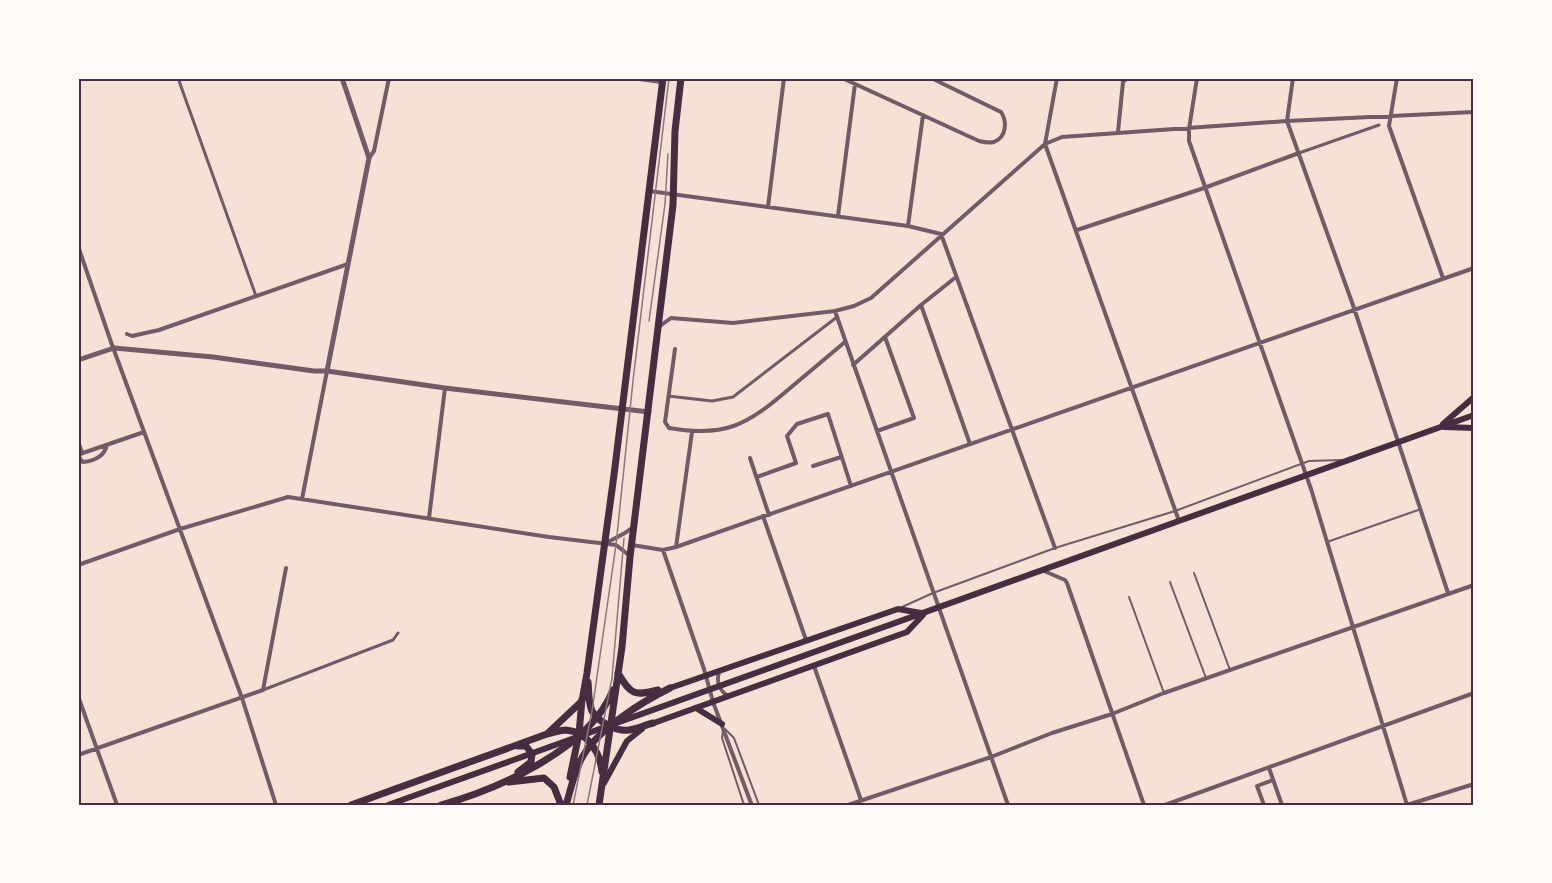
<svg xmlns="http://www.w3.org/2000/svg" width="1552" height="883" font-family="'Varela Round',sans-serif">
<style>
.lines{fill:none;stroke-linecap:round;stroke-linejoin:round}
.service{stroke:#755966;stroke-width:2}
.pedestrian{stroke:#755966;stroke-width:3}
.minor{stroke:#755966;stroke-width:4}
.tertiary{stroke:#755966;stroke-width:5}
.secondary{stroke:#4a2c40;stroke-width:6}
.primary{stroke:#4a2c40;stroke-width:7}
.tram{stroke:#8f747c;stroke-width:1.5}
.neatline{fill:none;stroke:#4a2c40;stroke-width:2}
</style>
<rect width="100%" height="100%" fill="#f7e1d7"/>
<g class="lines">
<path class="service" d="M 1327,542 L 1421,509
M 1194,573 L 1230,670
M 1170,582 L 1206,678
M 1129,597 L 1164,693
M 902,607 L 933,593 L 1055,548 L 1175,511 L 1309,461 L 1341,460
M 725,729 L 734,738 L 759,805
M 723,730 L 722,738 L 744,805"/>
<path class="pedestrian" d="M 178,78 L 256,296
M 1299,153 L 1379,125
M 668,396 L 712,401 L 733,397 L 837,317
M 263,690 L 393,640 L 398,633"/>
<path class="minor" d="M 632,78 L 661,82
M 842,78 L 979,141 C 983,142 990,143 994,142 C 1007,137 1007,121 1001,112 L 931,78
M 1057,78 L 1045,144 L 1179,521
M 1197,78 L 1189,129 L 1189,141 L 1311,489 L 1407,805
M 1293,78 L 1287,121 L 1354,308 L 1448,593
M 1397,78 L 1389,126 L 1443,278
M 1118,132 L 1123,82 L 1127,78
M 369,158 L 374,151 L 389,78
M 649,191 L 908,226 L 941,234 L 1055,548
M 768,207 L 784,78
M 838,216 L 855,84
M 908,226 L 923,115
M 1077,230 L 1204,188 L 1299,153
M 78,246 L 111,342 L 242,698 L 276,805
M 921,305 L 970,444
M 835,311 L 1008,805
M 660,326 L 671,318 L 733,323 L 835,311 L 854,306 L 871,298 L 1045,144 L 1062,137 L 1287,121 L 1474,112
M 127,334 L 132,336 L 159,330 L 348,264
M 675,349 L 665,422 L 669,428 C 725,438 747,425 789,389 C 808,373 826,358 845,342
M 853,365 L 921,305 L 956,277
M 877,431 L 914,418 L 885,337
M 78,441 L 82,453
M 107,445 C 104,457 94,461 83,462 L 79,458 L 80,454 L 144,432
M 750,458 L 769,515
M 813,466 L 841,457
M 757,477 L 796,463 L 787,436 L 797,424 L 828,414 L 851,486
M 302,499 L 327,371
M 763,516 L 806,640
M 429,518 L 445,388
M 606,543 L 625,533 L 633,527
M 632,545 L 663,550 L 676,547 L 1474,268
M 676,547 L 692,432
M 663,550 L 704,669 L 713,702 L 751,803
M 78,565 L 180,529 L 288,497 L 549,537 L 616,545 L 630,556
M 1044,571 L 1065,580 L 1067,583 L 1144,805
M 814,666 L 861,800
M 719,672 C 716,683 719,690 728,696
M 78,696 L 117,805
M 78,755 L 263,690 L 286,568
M 1269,768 L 1282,805
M 848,805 L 991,757 L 1052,733 L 1112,714 L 1164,693 L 1474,585
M 1165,805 L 1474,693
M 1264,805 L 1257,786 L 1273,780
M 1407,805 L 1474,784"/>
<path class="tertiary" d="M 78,360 L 114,348 L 213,357 L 314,371 L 327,371 L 445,388 L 649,412
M 327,371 L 369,158 L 342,78"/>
<path class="secondary" d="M 1443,424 L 1474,397
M 1444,427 L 1474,428
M 670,688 L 898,609 L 921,613
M 696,708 L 722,724
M 651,724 L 907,632 L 923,615
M 604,783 L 627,741 L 642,729
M 388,805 L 1474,415"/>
<path class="primary" d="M 618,673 C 631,695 634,696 658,690
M 588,682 C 589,691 588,702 592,711 C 598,722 617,732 629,730 C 637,729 645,725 653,723
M 547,734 L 582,701 L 587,673 L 614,475 L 663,78
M 518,772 L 531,762 L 532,754 L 526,746 L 518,746
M 570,777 L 579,734 L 582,699
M 509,782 L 544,778 L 554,787 L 561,805
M 351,805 L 547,734 C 553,733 560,730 566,730 C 588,732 600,752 602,772
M 441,805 C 498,789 590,749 613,690
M 566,805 C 571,789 574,771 583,756 C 599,728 642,702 670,688
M 599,805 L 622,647 L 630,557 L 673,205 L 675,131 L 681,78"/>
<path class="tram" d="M 649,321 L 665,204 L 668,154
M 573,805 L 592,711 L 616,545 L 633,381 L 669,78
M 587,805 L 612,678 L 624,538"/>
</g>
<rect width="1552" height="883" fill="none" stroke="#fffaf5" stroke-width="159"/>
<rect x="80" y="80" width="1392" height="724" class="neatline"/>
</svg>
